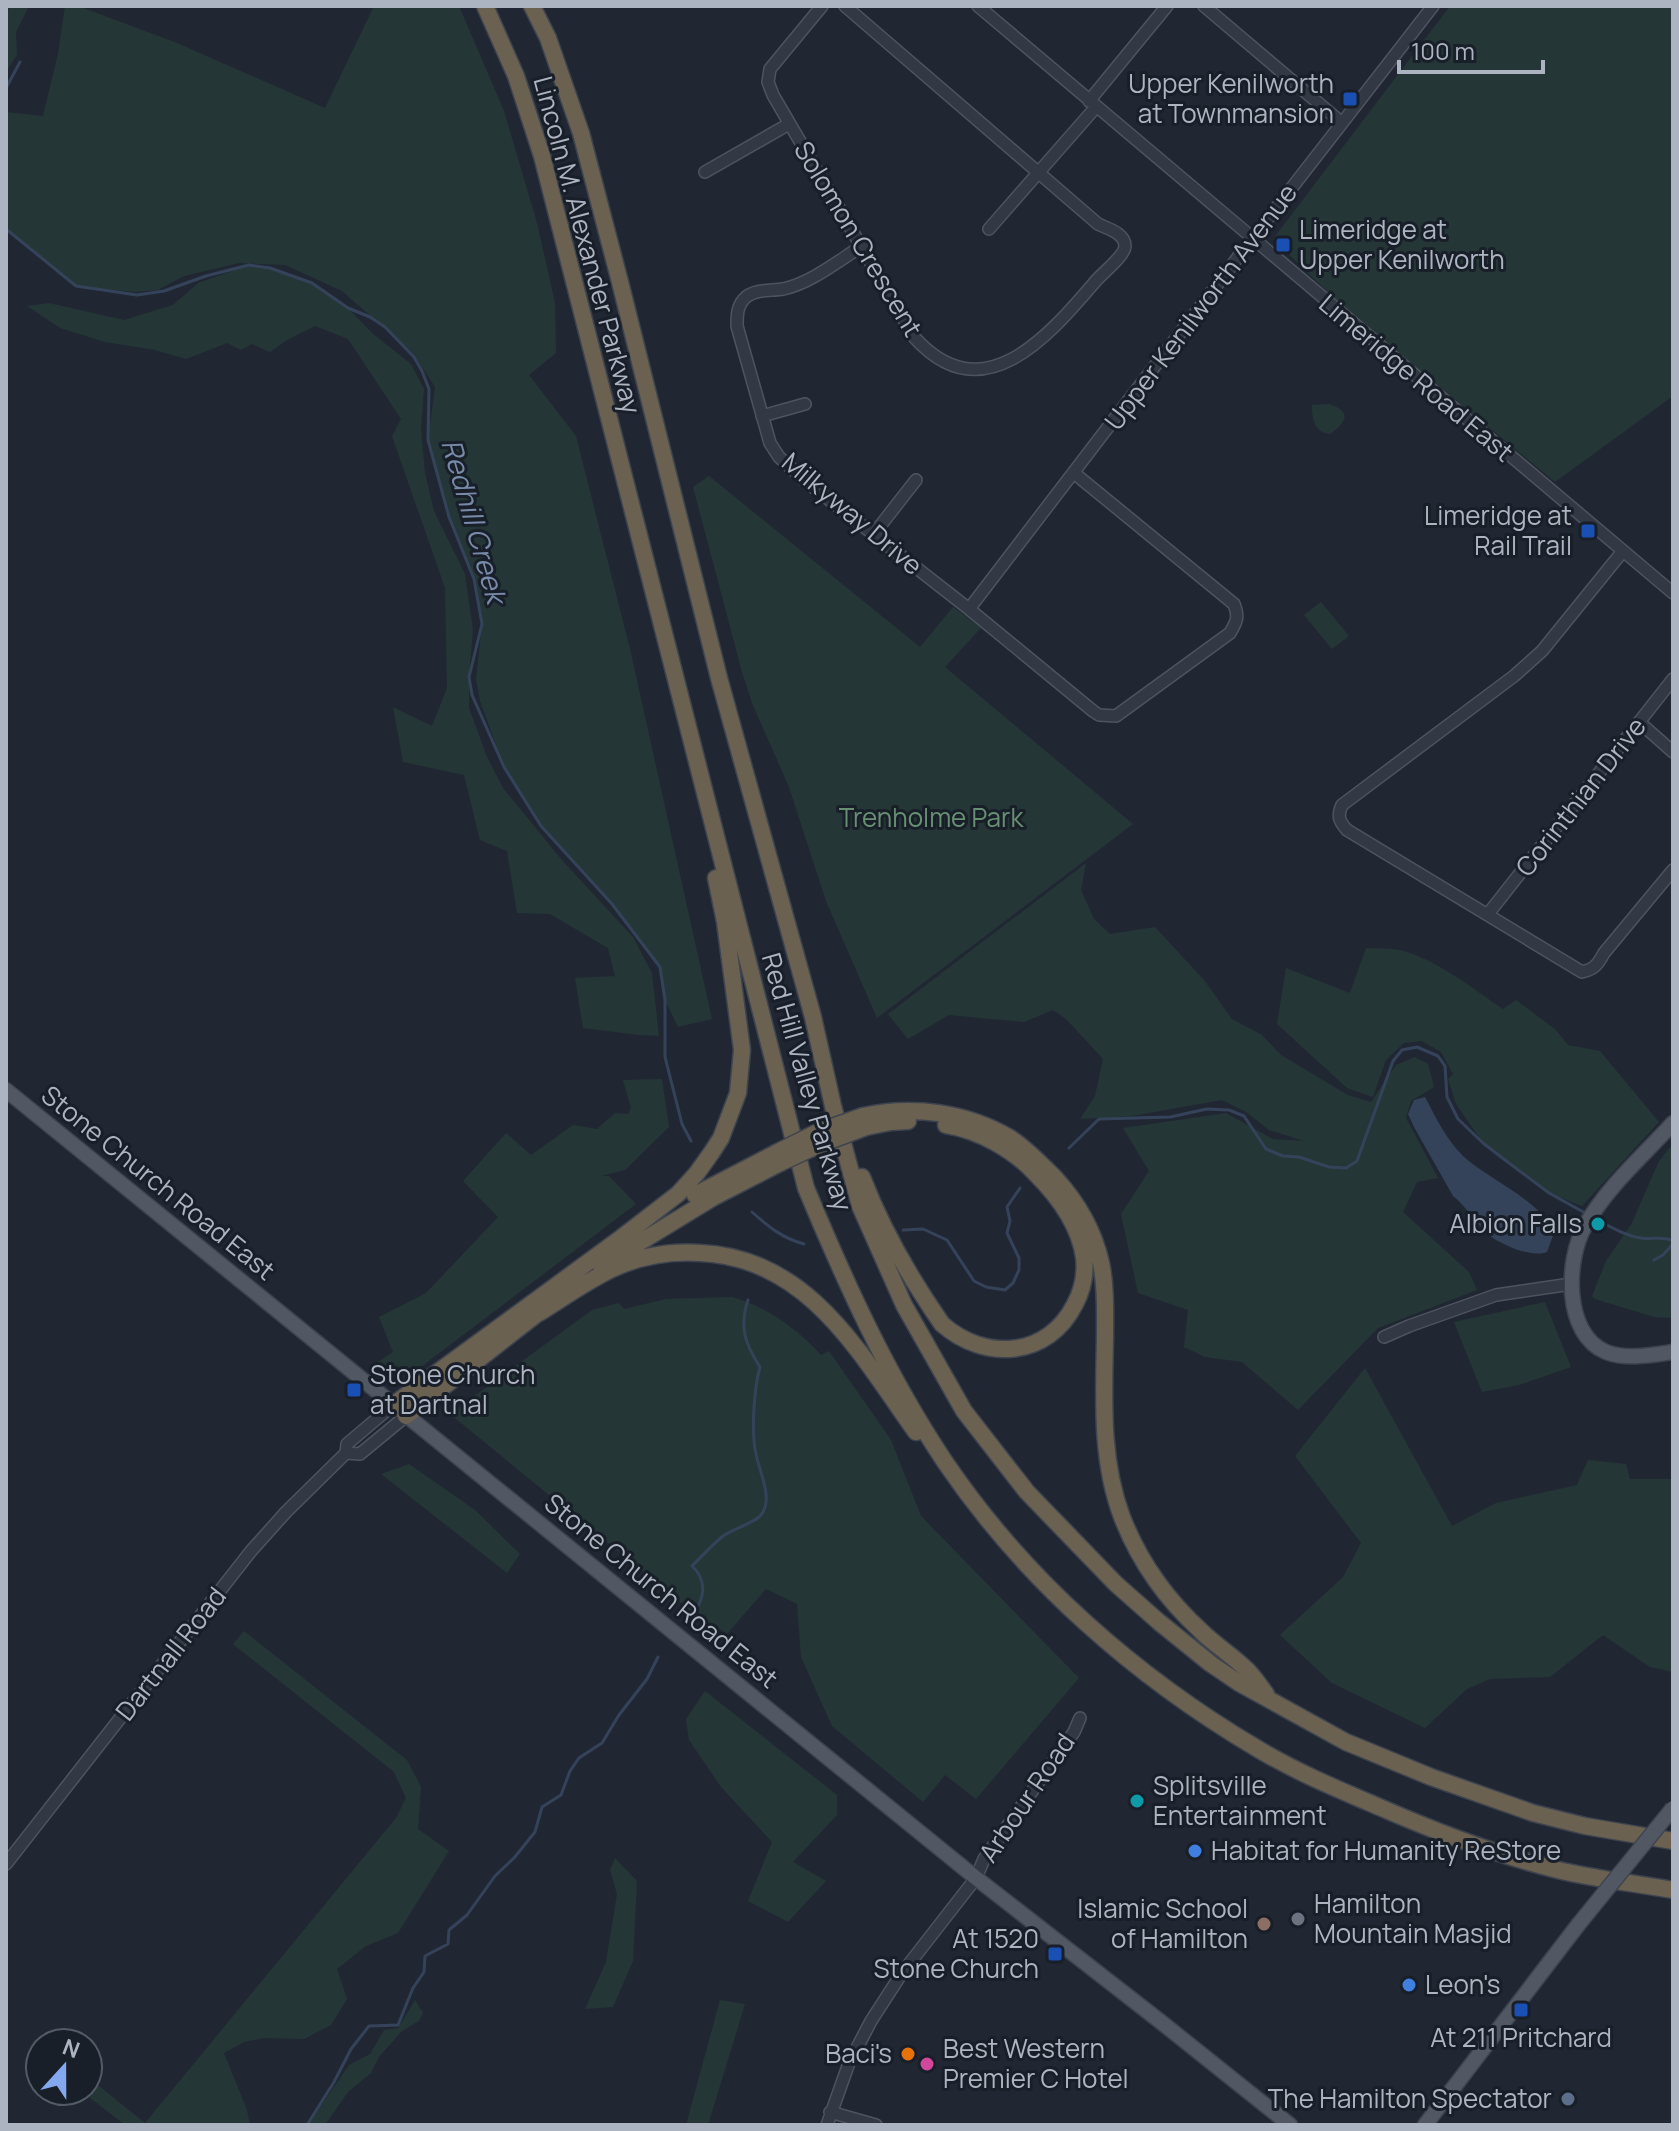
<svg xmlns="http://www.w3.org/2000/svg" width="1679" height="2131" font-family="Manrope,sans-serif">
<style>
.green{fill:#253637}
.water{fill:#35435a}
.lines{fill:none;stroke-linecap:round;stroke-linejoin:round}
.stream{stroke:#35435a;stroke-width:3}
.minor-casing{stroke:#4e545f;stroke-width:14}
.major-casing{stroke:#3d434e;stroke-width:17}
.highway-casing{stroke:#3e444f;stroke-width:19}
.minor{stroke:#333944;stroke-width:11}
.major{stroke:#515864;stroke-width:14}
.highway{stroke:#6a6151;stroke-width:16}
.major-bridge-casing{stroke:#3d434e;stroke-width:17;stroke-linecap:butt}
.highway-bridge-casing{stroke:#3e444f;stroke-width:19;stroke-linecap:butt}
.major-bridge{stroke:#515864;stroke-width:14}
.highway-bridge{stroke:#6a6151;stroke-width:16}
.transit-dot{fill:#1a4fb4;stroke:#191f29;stroke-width:3}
.culture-dot{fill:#0f9aa8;stroke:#191f29;stroke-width:3}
.shop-dot{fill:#3f7fe0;stroke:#191f29;stroke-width:3}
.worship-dot{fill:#6b7280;stroke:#191f29;stroke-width:3}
.education-dot{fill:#8d6e63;stroke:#191f29;stroke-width:3}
.food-dot{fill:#e8710a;stroke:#191f29;stroke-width:3}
.hotel-dot{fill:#d1479c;stroke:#191f29;stroke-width:3}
.service-dot{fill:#5c6f8a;stroke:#191f29;stroke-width:3}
.labels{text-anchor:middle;stroke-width:6;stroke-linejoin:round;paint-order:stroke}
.poi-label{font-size:26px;fill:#adb4c1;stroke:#191f29;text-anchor:end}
.street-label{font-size:26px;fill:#adb4c1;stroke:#191f29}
.park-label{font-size:26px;fill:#679072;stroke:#191f29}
.water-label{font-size:28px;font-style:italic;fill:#778aa9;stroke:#191f29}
</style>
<rect width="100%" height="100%" fill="#202733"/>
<path class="green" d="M 10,6 L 29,6 L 16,32 L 17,55 L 6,72 L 6,13 Z
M 65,6 L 78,6 L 177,43 L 325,108 L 374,6 L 459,6 L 504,111 L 537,223 L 555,303 L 556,353 L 529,375 L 576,436 L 630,649 L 712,1019 L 678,1027 L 665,1000 L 659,967 L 612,904 L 541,826 L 504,767 L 480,701 L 476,679 L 482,624 L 474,579 L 449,517 L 428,440 L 435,387 L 413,353 L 342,291 L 285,265 L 239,263 L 184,276 L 158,290 L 134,292 L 76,286 L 6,229 L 6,112 L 43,116 L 58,54 Z
M 1450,6 L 1673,6 L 1673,396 L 1555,482 L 1339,303 L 1273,239 Z
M 249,265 L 270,268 L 312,283 L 348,308 L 372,333 L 411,364 L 424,389 L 421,429 L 425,473 L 434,511 L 465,574 L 473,630 L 469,677 L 469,708 L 487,757 L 503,788 L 561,859 L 633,937 L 652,973 L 659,1036 L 639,1035 L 583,1028 L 575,978 L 615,976 L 608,948 L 550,914 L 517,913 L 507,851 L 480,840 L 464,775 L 403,762 L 393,707 L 432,726 L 447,688 L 445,588 L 392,436 L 401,419 L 348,339 L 315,326 L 287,340 L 270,352 L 252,344 L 241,350 L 227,343 L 186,359 L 155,350 L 105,342 L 60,328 L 27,306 L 49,303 L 124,320 L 173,305 L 198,283 Z
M 1329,404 C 1353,412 1346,422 1330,434 C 1314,432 1312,419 1312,405 Z
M 709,476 L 920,647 L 953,607 L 981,628 L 945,667 L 1133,824 L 877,1018 L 826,901 L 789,787 L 752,703 L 742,672 L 693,487 Z
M 1321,602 L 1349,636 L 1332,649 L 1304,615 Z
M 1086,863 L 1081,890 L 1094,919 L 1110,934 L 1155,927 L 1204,980 L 1232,1019 L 1262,1035 L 1281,1055 L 1348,1095 L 1371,1102 L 1396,1065 L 1415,1057 L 1428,1064 L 1434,1087 L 1411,1101 L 1406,1118 L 1438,1178 L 1417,1182 L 1403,1212 L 1469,1272 L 1477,1290 L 1378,1328 L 1298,1410 L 1242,1362 L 1205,1357 L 1184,1347 L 1188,1310 L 1138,1293 L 1121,1214 L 1149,1171 L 1123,1128 L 1226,1113 L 1273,1139 L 1304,1141 L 1269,1130 L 1246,1112 L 1222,1100 L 1132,1116 L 1080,1119 L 1095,1096 L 1103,1059 L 1066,1019 L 1053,1010 L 1024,1022 L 949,1015 L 908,1039 L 888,1014 Z
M 1366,948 C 1378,949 1392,948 1404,951 C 1440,962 1472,988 1503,1009 L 1516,1000 L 1556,1030 L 1568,1045 L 1600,1051 L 1659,1122 L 1582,1206 L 1549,1193 L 1483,1143 L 1456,1104 L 1448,1079 L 1453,1074 L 1441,1052 L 1422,1041 L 1404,1043 L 1386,1060 L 1373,1097 L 1347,1088 L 1277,1024 L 1286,968 L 1350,993 Z
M 662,1079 L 669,1127 L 625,1170 L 601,1176 L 609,1176 L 636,1204 L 421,1367 L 386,1373 L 375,1364 L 393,1352 L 379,1317 L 426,1293 L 498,1217 L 463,1181 L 506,1133 L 531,1155 L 573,1125 L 597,1129 L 615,1113 L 628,1114 L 631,1108 L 623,1080 Z
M 1673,1146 L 1673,1318 L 1654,1317 L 1595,1299 L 1592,1296 L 1606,1261 L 1632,1223 L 1658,1163 L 1669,1148 Z
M 732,1297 C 766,1306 798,1329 821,1355 L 829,1351 L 891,1440 L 921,1516 L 1079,1678 L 976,1799 L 945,1775 L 923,1802 L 832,1726 L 801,1657 L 797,1604 L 766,1589 L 727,1634 L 721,1629 L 718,1633 L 450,1414 L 592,1310 L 619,1303 L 624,1309 L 666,1299 Z
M 1545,1302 L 1571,1367 L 1519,1385 L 1482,1392 L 1454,1322 Z
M 1365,1368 L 1452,1526 L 1496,1503 L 1577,1485 L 1588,1460 L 1626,1464 L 1630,1479 L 1673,1479 L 1673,1672 L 1650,1667 L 1603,1635 L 1550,1677 L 1490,1679 L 1467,1689 L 1425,1728 L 1332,1683 L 1280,1635 L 1343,1577 L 1361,1543 L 1295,1456 Z
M 409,1464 L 475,1510 L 520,1554 L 507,1573 L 381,1474 Z
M 244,1631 L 407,1760 L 421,1787 L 418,1829 L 449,1851 L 398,1933 L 366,1946 L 337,1969 L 347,1999 L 331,2025 L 304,2039 L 264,2038 L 244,2042 L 224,2053 L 247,2110 L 250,2125 L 125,2125 L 81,2091 L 88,2091 L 88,2077 L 145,2123 L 396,1818 L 406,1798 L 394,1772 L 233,1644 Z
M 705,1691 L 837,1795 L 837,1815 L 793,1862 L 826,1881 L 788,1922 L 748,1901 L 772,1842 L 721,1787 L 689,1740 L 686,1719 Z
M 615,1858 L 637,1881 L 633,1961 L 613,2007 L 585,2009 L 606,1962 L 617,1894 L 610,1870 Z
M 415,2000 L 423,2013 L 419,2021 L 402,2031 L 379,2057 L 371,2073 L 348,2092 L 325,2125 L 308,2125 L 349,2065 L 370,2054 L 384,2030 L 398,2028 Z
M 720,2000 L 745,2004 L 708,2125 L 686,2125 Z"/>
<path class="water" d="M 1425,1097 C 1436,1118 1446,1139 1463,1156 C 1489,1180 1541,1200 1554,1233 L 1547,1252 C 1533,1258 1505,1246 1493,1238 C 1480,1229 1467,1207 1453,1196 L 1414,1127 L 1408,1114 L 1414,1100 Z"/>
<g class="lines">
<path class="stream" d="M 6,88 L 20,62
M 6,229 L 76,286 L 137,295 L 164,291 L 206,276 L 249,265 L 270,268 L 312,283 L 348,308 L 370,317 L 385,327 L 414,357 L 422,371 L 429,389 L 428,440 L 449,517 L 474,579 L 482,624 L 469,677 L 472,695 L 504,767 L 541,826 L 612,904 L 660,967 L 665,1000 L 665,1057 L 682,1124 L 691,1141
M 1069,1148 L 1099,1119 L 1170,1117 L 1207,1109 L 1229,1110 L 1244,1116 L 1266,1149 L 1283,1156 L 1299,1157 L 1329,1167 L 1346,1168 L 1357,1161 L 1393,1061 L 1402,1050 L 1417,1047 L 1438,1056 L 1445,1066 L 1447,1097 L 1458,1119 L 1483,1143 L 1505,1160 L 1549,1193 L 1587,1214
M 752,1212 C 769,1227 782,1238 804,1244
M 1594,1218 C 1607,1225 1625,1236 1641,1238 C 1653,1240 1658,1236 1673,1240
M 903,1230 L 923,1229 L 947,1240 L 974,1281 L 986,1287 L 1005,1290 L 1013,1283 L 1019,1270 L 1019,1258 L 1007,1233 L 1010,1221 L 1007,1207 L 1020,1188
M 1654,1260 L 1663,1255 L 1673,1244
M 691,1616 C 705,1600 708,1581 692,1566 C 702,1556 712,1545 723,1536 C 734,1528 755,1523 761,1515 C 774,1499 759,1471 756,1454 C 751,1432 754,1388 760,1367 C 745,1344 739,1327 748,1300
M 307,2125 L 334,2082 L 351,2049 L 369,2026 L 398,2025 L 413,1988 L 424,1972 L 425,1956 L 448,1944 L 449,1930 L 467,1915 L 495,1876 L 514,1858 L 535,1832 L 542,1807 L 561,1795 L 570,1771 L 579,1758 L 602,1743 L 619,1715 L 647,1679 L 658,1657"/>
<defs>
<path id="minor" d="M 822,6 L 770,69 L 768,82 L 773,95 L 914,337 C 982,413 1047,338 1094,283 C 1101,274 1125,256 1125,246 C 1125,233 1108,229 1098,224 L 845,6
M 978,6 L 1673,593
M 1204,6 L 1342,123
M 1089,101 L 1167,6
M 705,172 L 789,124
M 989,229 L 1096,107
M 862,246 C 838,261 811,283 783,289 C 771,291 756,289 746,297 C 737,305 737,315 737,326 L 770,443 L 779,457 L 804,480 L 969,609 L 1093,711 L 1099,715 L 1116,716 L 1230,633 C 1237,621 1239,617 1234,604 L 1074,473
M 762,416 L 805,404
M 873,535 L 916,480
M 1623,551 L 1542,651 L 1514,676 L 1342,805 C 1337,816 1339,821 1347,830 L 1582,972 C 1595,969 1598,964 1604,953 L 1673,870
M 969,609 L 1252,239 L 1433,6
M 1639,722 L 1673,752
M 1488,914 L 1673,679
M 1384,1337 L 1409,1326 L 1496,1295 L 1571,1284
M 346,1453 L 360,1454 L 406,1416
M 6,1864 L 251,1551 L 286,1512 L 346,1453 L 347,1444 L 393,1405
M 830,2112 L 876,2125
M 827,2125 L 849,2063 L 871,2021 L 902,1973 L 976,1878 L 984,1859 L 1074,1732 L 1080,1718"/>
<path id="major" d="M 6,1090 L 976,1878 L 1161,2022 L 1290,2125
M 1673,1123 C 1643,1156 1607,1187 1585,1226 C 1566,1259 1563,1334 1606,1352 C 1626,1360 1652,1355 1673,1352
M 1425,2125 L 1578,1925"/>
<path id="highway" d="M 485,6 L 516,76 L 542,156 L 806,1188 C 846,1284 887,1375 945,1462 C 1025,1580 1136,1677 1258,1749 C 1298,1773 1342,1791 1384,1809 C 1439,1833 1495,1854 1554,1869 C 1593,1879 1634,1883 1673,1890
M 532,6 L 548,38 L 581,133 L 620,282 L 719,678 L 813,1017 L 833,1106 L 860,1206 L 904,1305 L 964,1411 L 1027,1492 L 1116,1584 L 1159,1622 L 1211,1664 L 1239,1683 L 1346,1742 L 1431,1777 L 1533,1813 L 1585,1826 L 1673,1841
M 863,1116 C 913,1105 966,1112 1010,1138 C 1027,1149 1041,1164 1055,1178 C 1077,1202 1094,1232 1101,1263 C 1106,1286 1105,1312 1105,1336 C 1104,1396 1100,1459 1122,1517 C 1139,1561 1166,1599 1201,1631 C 1215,1645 1233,1656 1247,1670 C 1254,1677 1260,1686 1266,1694
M 866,1127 L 891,1122 L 908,1121
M 862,1177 C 882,1229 910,1278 942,1324 C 985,1362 1048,1358 1075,1304 C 1083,1289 1086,1274 1084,1257 C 1079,1224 1059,1197 1036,1174 C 1014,1150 979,1130 946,1125
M 695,1195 L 776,1153
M 601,1266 L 714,1197 L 780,1163
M 539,1313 C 563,1298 587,1281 612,1269 C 640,1256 672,1251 701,1253 C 809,1258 860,1354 916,1432
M 393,1405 L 617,1241 L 678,1194 L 697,1173 L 712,1152 L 721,1138 L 738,1093 L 742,1050 L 725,922 L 716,878
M 406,1416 L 547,1306"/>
</defs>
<use href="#minor" class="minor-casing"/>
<use href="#major" class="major-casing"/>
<use href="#highway" class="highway-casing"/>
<use href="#minor" class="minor"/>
<use href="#major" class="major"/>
<use href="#highway" class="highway"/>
<defs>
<path id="major-bridge" d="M 1578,1925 L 1673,1808"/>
<path id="highway-bridge" d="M 776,1153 L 818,1132 L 863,1116
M 780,1163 L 821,1144 L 866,1127"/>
</defs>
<use href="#major-bridge" class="major-bridge-casing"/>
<use href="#highway-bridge" class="highway-bridge-casing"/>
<use href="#major-bridge" class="major-bridge"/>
<use href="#highway-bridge" class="highway-bridge"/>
</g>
<g class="transit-dot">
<rect x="1342" y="91" width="16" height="16" rx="4"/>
<rect x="1275" y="237" width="16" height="16" rx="4"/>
<rect x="1580" y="523" width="16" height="16" rx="4"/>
<rect x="346" y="1382" width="16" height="16" rx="4"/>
<rect x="1047" y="1946" width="16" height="16" rx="4"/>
<rect x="1513" y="2002" width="16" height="16" rx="4"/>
</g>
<g class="culture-dot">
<circle cx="1598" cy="1224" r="8"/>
<circle cx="1137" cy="1801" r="8"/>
</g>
<g class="shop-dot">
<circle cx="1195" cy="1851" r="8"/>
<circle cx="1409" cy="1985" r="8"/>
</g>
<circle class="worship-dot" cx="1298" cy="1919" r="8"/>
<circle class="education-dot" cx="1264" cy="1924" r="8"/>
<circle class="food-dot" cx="908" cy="2054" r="8"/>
<circle class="hotel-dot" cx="927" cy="2064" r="8"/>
<circle class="service-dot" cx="1568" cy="2099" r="8"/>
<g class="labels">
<g class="poi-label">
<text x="1334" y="93">Upper Kenilworth<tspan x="1334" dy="30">at Townmansion</tspan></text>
<text x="1299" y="239" text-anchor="start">Limeridge at<tspan x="1299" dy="30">Upper Kenilworth</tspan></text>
<text x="1572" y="525">Limeridge at<tspan x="1572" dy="30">Rail Trail</tspan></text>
<text x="1582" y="1233">Albion Falls</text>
<text x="370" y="1384" text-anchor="start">Stone Church<tspan x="370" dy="30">at Dartnal</tspan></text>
<text x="1153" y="1795" text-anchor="start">Splitsville<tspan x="1153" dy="30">Entertainment</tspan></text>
<text x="1211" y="1860" text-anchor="start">Habitat for Humanity ReStore</text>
<text x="1314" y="1913" text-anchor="start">Hamilton<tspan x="1314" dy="30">Mountain Masjid</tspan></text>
<text x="1248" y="1918">Islamic School<tspan x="1248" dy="30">of Hamilton</tspan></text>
<text x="1039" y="1948">At 1520<tspan x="1039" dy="30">Stone Church</tspan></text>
<text x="1425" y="1994" text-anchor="start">Leon's</text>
<text x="1521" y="2047" text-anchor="middle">At 211 Pritchard</text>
<text x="943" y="2058" text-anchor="start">Best Western<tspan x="943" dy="30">Premier C Hotel</tspan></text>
<text x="892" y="2063">Baci's</text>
<text x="1552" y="2108">The Hamilton Spectator</text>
</g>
<g class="street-label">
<text transform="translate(858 239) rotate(59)" y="9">Solomon Crescent</text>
<text transform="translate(587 245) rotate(75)" y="9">Lincoln M. Alexander Parkway</text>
<text transform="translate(1201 307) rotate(-53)" y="9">Upper Kenilworth Avenue</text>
<text transform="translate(1416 378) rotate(40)" y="9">Limeridge Road East</text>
<text transform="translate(852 514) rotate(40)" y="9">Milkyway Drive</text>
<text transform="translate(1581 797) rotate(-52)" y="9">Corinthian Drive</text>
<text transform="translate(807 1082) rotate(74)" y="9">Red Hill Valley Parkway</text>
<text transform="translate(158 1183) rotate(39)" y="9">Stone Church Road East</text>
<text transform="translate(661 1591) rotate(39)" y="9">Stone Church Road East</text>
<text transform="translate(171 1654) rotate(-52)" y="9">Dartnall Road</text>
<text transform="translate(1027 1798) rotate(-56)" y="9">Arbour Road</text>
</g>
<g class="park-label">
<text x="931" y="827">Trenholme Park</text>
</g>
<g class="water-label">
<text transform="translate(474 521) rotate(74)" y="10">Redhill Creek</text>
</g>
</g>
<rect width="1679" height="2131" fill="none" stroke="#adb4c1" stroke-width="16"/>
<g transform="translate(64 2067) rotate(21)"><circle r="38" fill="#191f29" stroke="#545b66" stroke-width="2"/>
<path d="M0-6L14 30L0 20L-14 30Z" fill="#84a8f0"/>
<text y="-12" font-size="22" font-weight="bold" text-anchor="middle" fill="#adb4c1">N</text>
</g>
<path d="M1399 60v12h144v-12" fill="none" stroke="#adb4c1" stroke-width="4"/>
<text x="1411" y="60" font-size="24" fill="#adb4c1" stroke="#191f29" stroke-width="6" paint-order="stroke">100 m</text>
</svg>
